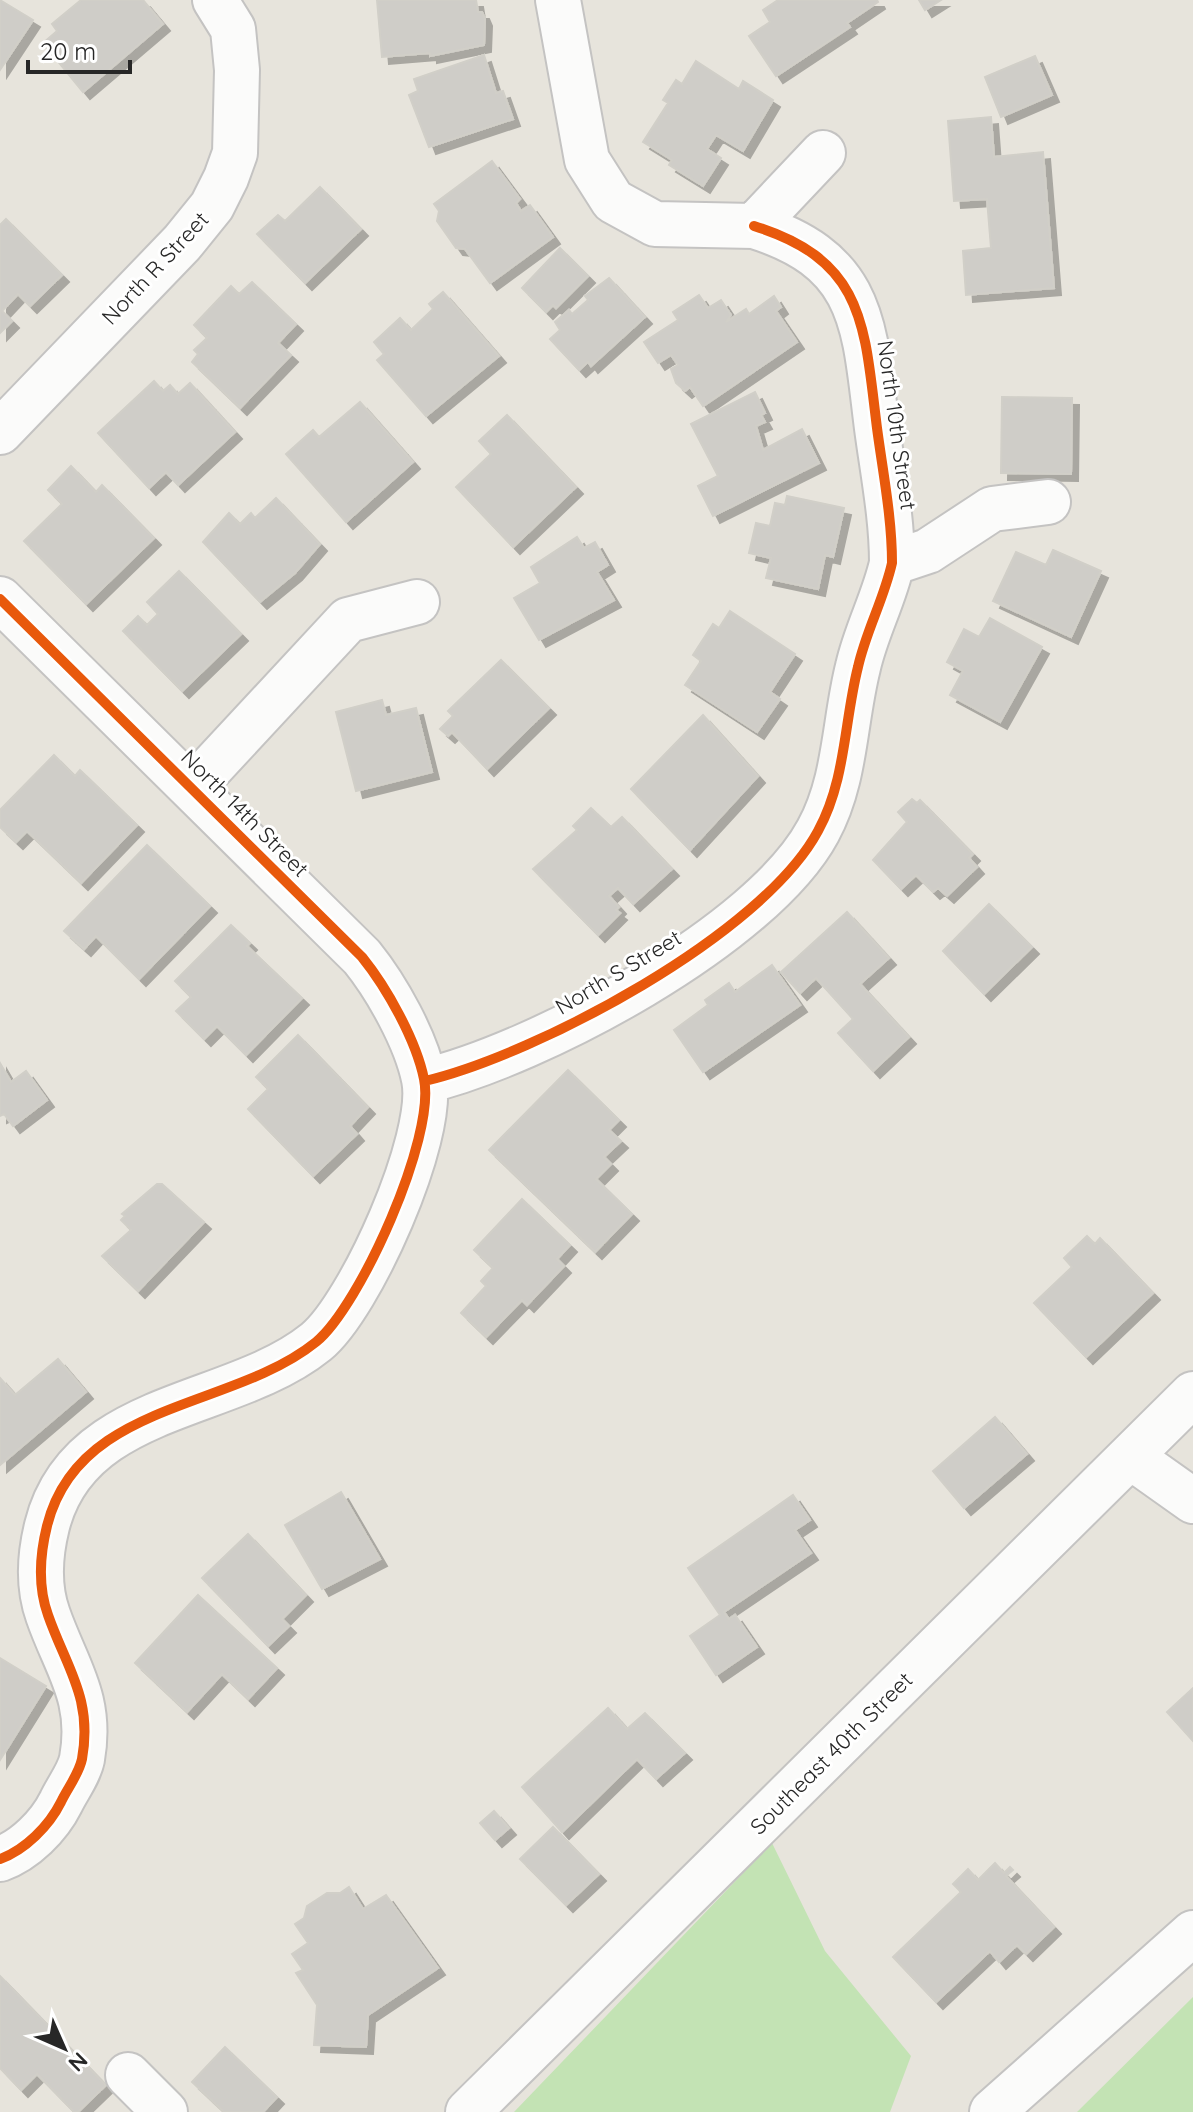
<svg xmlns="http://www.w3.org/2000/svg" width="1193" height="2112" font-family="Quicksand,sans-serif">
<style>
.green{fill:#c3e3b4}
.building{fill:#cfcdc8;stroke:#d1cfc8;stroke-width:2;filter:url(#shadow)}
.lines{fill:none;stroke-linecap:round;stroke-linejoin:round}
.minor-casing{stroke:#c4c3c2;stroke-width:48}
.minor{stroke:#fbfbfa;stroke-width:44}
.cycleway-casing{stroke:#fff;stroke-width:15}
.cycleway{stroke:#e8590c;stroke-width:10}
.labels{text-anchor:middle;stroke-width:6;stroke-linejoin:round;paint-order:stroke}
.street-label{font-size:22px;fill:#272727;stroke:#fff}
</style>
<defs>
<filter id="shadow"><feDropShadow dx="7" dy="7" stdDeviation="0" flood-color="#0004"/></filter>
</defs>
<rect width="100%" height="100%" fill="#e7e4dc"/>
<path class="green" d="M 772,1843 L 825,1951 L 911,2056 L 890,2112 L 514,2112 Z
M 1193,1997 L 1193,2112 L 1077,2112 Z"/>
<path class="building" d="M 0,0 L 33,20 L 0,70 Z
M 81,0 L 143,0 L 163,24 L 83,92 L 43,43 L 57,31 L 52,24 Z
M 377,0 L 476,0 L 478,12 L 482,12 L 485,19 L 484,45 L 430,56 L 430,53 L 382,57 Z
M 778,0 L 877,0 L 878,2 L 847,23 L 850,27 L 776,76 L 749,36 L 770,22 L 763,10 Z
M 919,0 L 941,0 L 925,10 Z
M 484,55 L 496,93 L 503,91 L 513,119 L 429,147 L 409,95 L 418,91 L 414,79 Z
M 1035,56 L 1052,95 L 1001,117 L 985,77 Z
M 696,61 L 739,89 L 743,81 L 773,100 L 743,151 L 716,135 L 707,149 L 721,158 L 703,186 L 669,165 L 672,160 L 643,142 L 668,103 L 663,100 L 676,80 L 682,84 Z
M 991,117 L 994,157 L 1043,152 L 1054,288 L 966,295 L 963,251 L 991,248 L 987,199 L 954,201 L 948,121 Z
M 492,161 L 520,199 L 516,203 L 521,211 L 530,205 L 553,237 L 490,283 L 465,249 L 456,248 L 437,221 L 439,211 L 434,204 Z
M 320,187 L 361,229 L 305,283 L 257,234 L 278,215 L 285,221 Z
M 6,219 L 62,275 L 30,306 L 18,294 L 2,311 L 12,321 L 0,333 L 0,225 Z
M 560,248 L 588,276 L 556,308 L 553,305 L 546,312 L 522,288 Z
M 609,278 L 645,317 L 591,366 L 588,362 L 579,370 L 550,339 L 560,330 L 555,322 L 569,310 L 572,314 L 588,300 L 585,296 Z
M 252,282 L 296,324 L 278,343 L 291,355 L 240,408 L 192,362 L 198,354 L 194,350 L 207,338 L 194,325 L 231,286 L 239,294 Z
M 443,292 L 499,356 L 426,416 L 377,360 L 384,354 L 374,342 L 400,318 L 411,330 L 433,309 L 429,304 Z
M 699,295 L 708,308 L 721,300 L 731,315 L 726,322 L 746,309 L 749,314 L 774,296 L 781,307 L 776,311 L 797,342 L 703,406 L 690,387 L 685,391 L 676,383 L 671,369 L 678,365 L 671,355 L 658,363 L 644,342 L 678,320 L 673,312 Z
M 154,381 L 163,391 L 170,385 L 178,394 L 190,383 L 235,432 L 178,485 L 166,472 L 149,488 L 98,433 Z
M 755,392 L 765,413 L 761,415 L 765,422 L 756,426 L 763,450 L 802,429 L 819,463 L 713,516 L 698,486 L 718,476 L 691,424 Z
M 1002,397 L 1072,398 L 1071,474 L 1001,473 Z
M 360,402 L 413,462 L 346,522 L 286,454 L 313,430 L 319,437 Z
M 507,415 L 576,487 L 513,547 L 456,487 L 491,454 L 479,441 Z
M 71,466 L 96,492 L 102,485 L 154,538 L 86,604 L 24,541 L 62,504 L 48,490 Z
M 787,496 L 844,508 L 833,557 L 825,555 L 818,589 L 766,578 L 771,558 L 749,553 L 756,523 L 770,526 L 775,503 L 785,505 Z
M 276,498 L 320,544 L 295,573 L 260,602 L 203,542 L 229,513 L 240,524 L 251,513 L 255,518 Z
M 577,537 L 584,548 L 595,542 L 608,565 L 597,572 L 614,600 L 539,640 L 514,598 L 540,583 L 531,567 Z
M 1053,550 L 1101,571 L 1071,637 L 993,601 L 1016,552 L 1046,565 Z
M 179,571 L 241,634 L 182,691 L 123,631 L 138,616 L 147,625 L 158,614 L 147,602 Z
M 730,611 L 795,654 L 770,692 L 780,699 L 757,732 L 685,685 L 701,661 L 693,655 L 713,624 L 719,628 Z
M 990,618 L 1042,647 L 1000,722 L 950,695 L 963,671 L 947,662 L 964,629 L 979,637 Z
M 501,660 L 549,708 L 487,769 L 452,732 L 448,736 L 440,729 L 453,716 L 448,711 Z
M 382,700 L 386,715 L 416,708 L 432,772 L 356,791 L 336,712 Z
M 703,715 L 758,776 L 690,850 L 631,789 Z
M 54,755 L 75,776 L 80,770 L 137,825 L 81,883 L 27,831 L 16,842 L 0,827 L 0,810 Z
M 912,799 L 917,803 L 920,800 L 973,854 L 969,858 L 977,867 L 947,896 L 938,888 L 933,892 L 916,875 L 901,889 L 873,860 L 907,822 L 898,812 Z
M 591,808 L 611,827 L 622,817 L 672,869 L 633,904 L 618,888 L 609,896 L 619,907 L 616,910 L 620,913 L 598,935 L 533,869 L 577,830 L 573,826 Z
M 147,845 L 210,906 L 139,979 L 96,936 L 84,949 L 64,931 Z
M 989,904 L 1032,947 L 984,994 L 943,951 Z
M 847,912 L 889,958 L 860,984 L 909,1037 L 873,1071 L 838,1033 L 853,1019 L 816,978 L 800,993 L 781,972 Z
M 231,925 L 250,943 L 247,946 L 302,998 L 246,1055 L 217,1026 L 204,1039 L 176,1011 L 191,997 L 175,981 Z
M 772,965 L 800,1005 L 703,1072 L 674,1030 L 708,1005 L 705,1000 L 729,983 L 735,992 Z
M 298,1035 L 368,1107 L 350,1126 L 357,1134 L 313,1176 L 248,1109 L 268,1089 L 256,1077 Z
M 0,1063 L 11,1082 L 26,1071 L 47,1100 L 13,1126 L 4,1114 L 0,1116 Z
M 568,1070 L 619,1120 L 609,1130 L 621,1141 L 604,1157 L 611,1164 L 596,1179 L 632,1214 L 595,1252 L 489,1150 Z
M 157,1184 L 162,1184 L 204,1222 L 138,1291 L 102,1256 L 131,1230 L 121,1220 L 125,1216 L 122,1214 Z
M 522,1199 L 570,1245 L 557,1259 L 564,1266 L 527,1305 L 522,1300 L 486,1337 L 461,1313 L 486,1286 L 481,1281 L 493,1268 L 474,1250 Z
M 1087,1236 L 1095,1244 L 1100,1238 L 1153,1293 L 1086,1357 L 1034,1303 L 1072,1267 L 1064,1258 Z
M 58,1359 L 86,1392 L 0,1465 L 0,1378 L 15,1395 Z
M 995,1417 L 1027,1454 L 964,1508 L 933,1471 Z
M 341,1492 L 380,1559 L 322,1589 L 285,1525 Z
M 793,1495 L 810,1520 L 795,1530 L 811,1553 L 724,1612 L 729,1619 L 735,1615 L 757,1647 L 716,1675 L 690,1636 L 720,1615 L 688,1568 Z
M 248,1534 L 306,1595 L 282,1619 L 289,1626 L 268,1646 L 202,1578 Z
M 198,1595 L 277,1668 L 248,1699 L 222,1674 L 187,1712 L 135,1663 Z
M 0,1658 L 46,1686 L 0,1760 Z
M 1193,1688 L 1193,1741 L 1167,1712 Z
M 608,1708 L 627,1729 L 645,1713 L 685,1753 L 656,1779 L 637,1759 L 562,1832 L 522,1787 Z
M 494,1811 L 509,1828 L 495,1840 L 480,1823 Z
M 553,1827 L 599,1874 L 566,1905 L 520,1859 Z
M 995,1863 L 1004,1873 L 1010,1867 L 1013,1870 L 1006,1876 L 1054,1927 L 1026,1954 L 1017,1945 L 999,1962 L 990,1951 L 936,2002 L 893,1957 L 961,1892 L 953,1884 L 968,1869 L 978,1880 Z
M 349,1887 L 363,1909 L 386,1895 L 438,1968 L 368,2015 L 366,2047 L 314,2045 L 317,2005 L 296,1973 L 303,1970 L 292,1954 L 308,1943 L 295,1924 L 304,1918 L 307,1906 L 327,1893 L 340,1893 Z
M 0,1976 L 106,2085 L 78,2112 L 74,2112 L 37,2074 L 21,2090 L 0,2068 Z
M 225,2047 L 277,2097 L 263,2112 L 224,2112 L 192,2082 Z"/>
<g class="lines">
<defs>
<path id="minor" d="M 558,0 L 587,160 L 613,201 L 655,224 L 754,226 L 823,153
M 0,432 L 182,243 L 212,206 L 226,178 L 235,153 L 237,70 L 233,29 L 215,0
M 892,563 L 928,551 L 992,509 L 1048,502
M 0,599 L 362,957 C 387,988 416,1040 424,1079 C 436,1137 360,1306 316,1342 C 232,1410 78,1401 47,1526 C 40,1554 38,1587 48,1615 C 66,1667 93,1698 82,1759 C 79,1774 67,1789 61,1802 C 49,1826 25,1850 0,1859
M 192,788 L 348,620 L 417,602
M 425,1081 C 538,1054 762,935 818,831 C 846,780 844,722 858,667 C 866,631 884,599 892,563 C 892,518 883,473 877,428 C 864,326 866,261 754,226
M 1131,1457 L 1193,1501
M 128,2075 L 165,2112
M 468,2112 L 1193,1394
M 992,2112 L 1193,1933"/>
</defs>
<use href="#minor" class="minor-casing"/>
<use href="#minor" class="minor"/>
<defs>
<path id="cycleway" d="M 0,599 L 362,957 C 387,988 416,1040 424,1079 C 436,1137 360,1306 316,1342 C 232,1410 78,1401 47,1526 C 40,1554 38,1587 48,1615 C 66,1667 93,1698 82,1759 C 79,1774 67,1789 61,1802 C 49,1826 25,1850 0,1859
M 425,1081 C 538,1054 762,935 818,831 C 846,780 844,722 858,667 C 866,631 884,599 892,563 C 892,518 883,473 877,428 C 864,326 866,261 754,226"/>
</defs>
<use href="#cycleway" class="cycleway-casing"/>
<use href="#cycleway" class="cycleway"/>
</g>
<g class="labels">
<g class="street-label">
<text transform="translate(155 268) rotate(-47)" y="8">North R Street</text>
<text transform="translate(897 425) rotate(82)" y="8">North 10th Street</text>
<text transform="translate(245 813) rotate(45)" y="8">North 14th Street</text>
<text transform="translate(618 972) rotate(-31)" y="8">North S Street</text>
<text transform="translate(831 1753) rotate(-45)" y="8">Southeast 40th Street</text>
</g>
</g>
<g transform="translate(64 2048) rotate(135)" stroke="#ffffff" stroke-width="6" paint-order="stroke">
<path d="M0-6L14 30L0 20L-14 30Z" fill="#272727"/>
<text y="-12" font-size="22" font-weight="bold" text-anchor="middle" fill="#272727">N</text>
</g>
<path d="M28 60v12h102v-12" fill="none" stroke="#272727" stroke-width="4"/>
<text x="40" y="60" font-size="24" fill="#272727" stroke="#ffffff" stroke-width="6" paint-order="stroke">20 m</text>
</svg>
